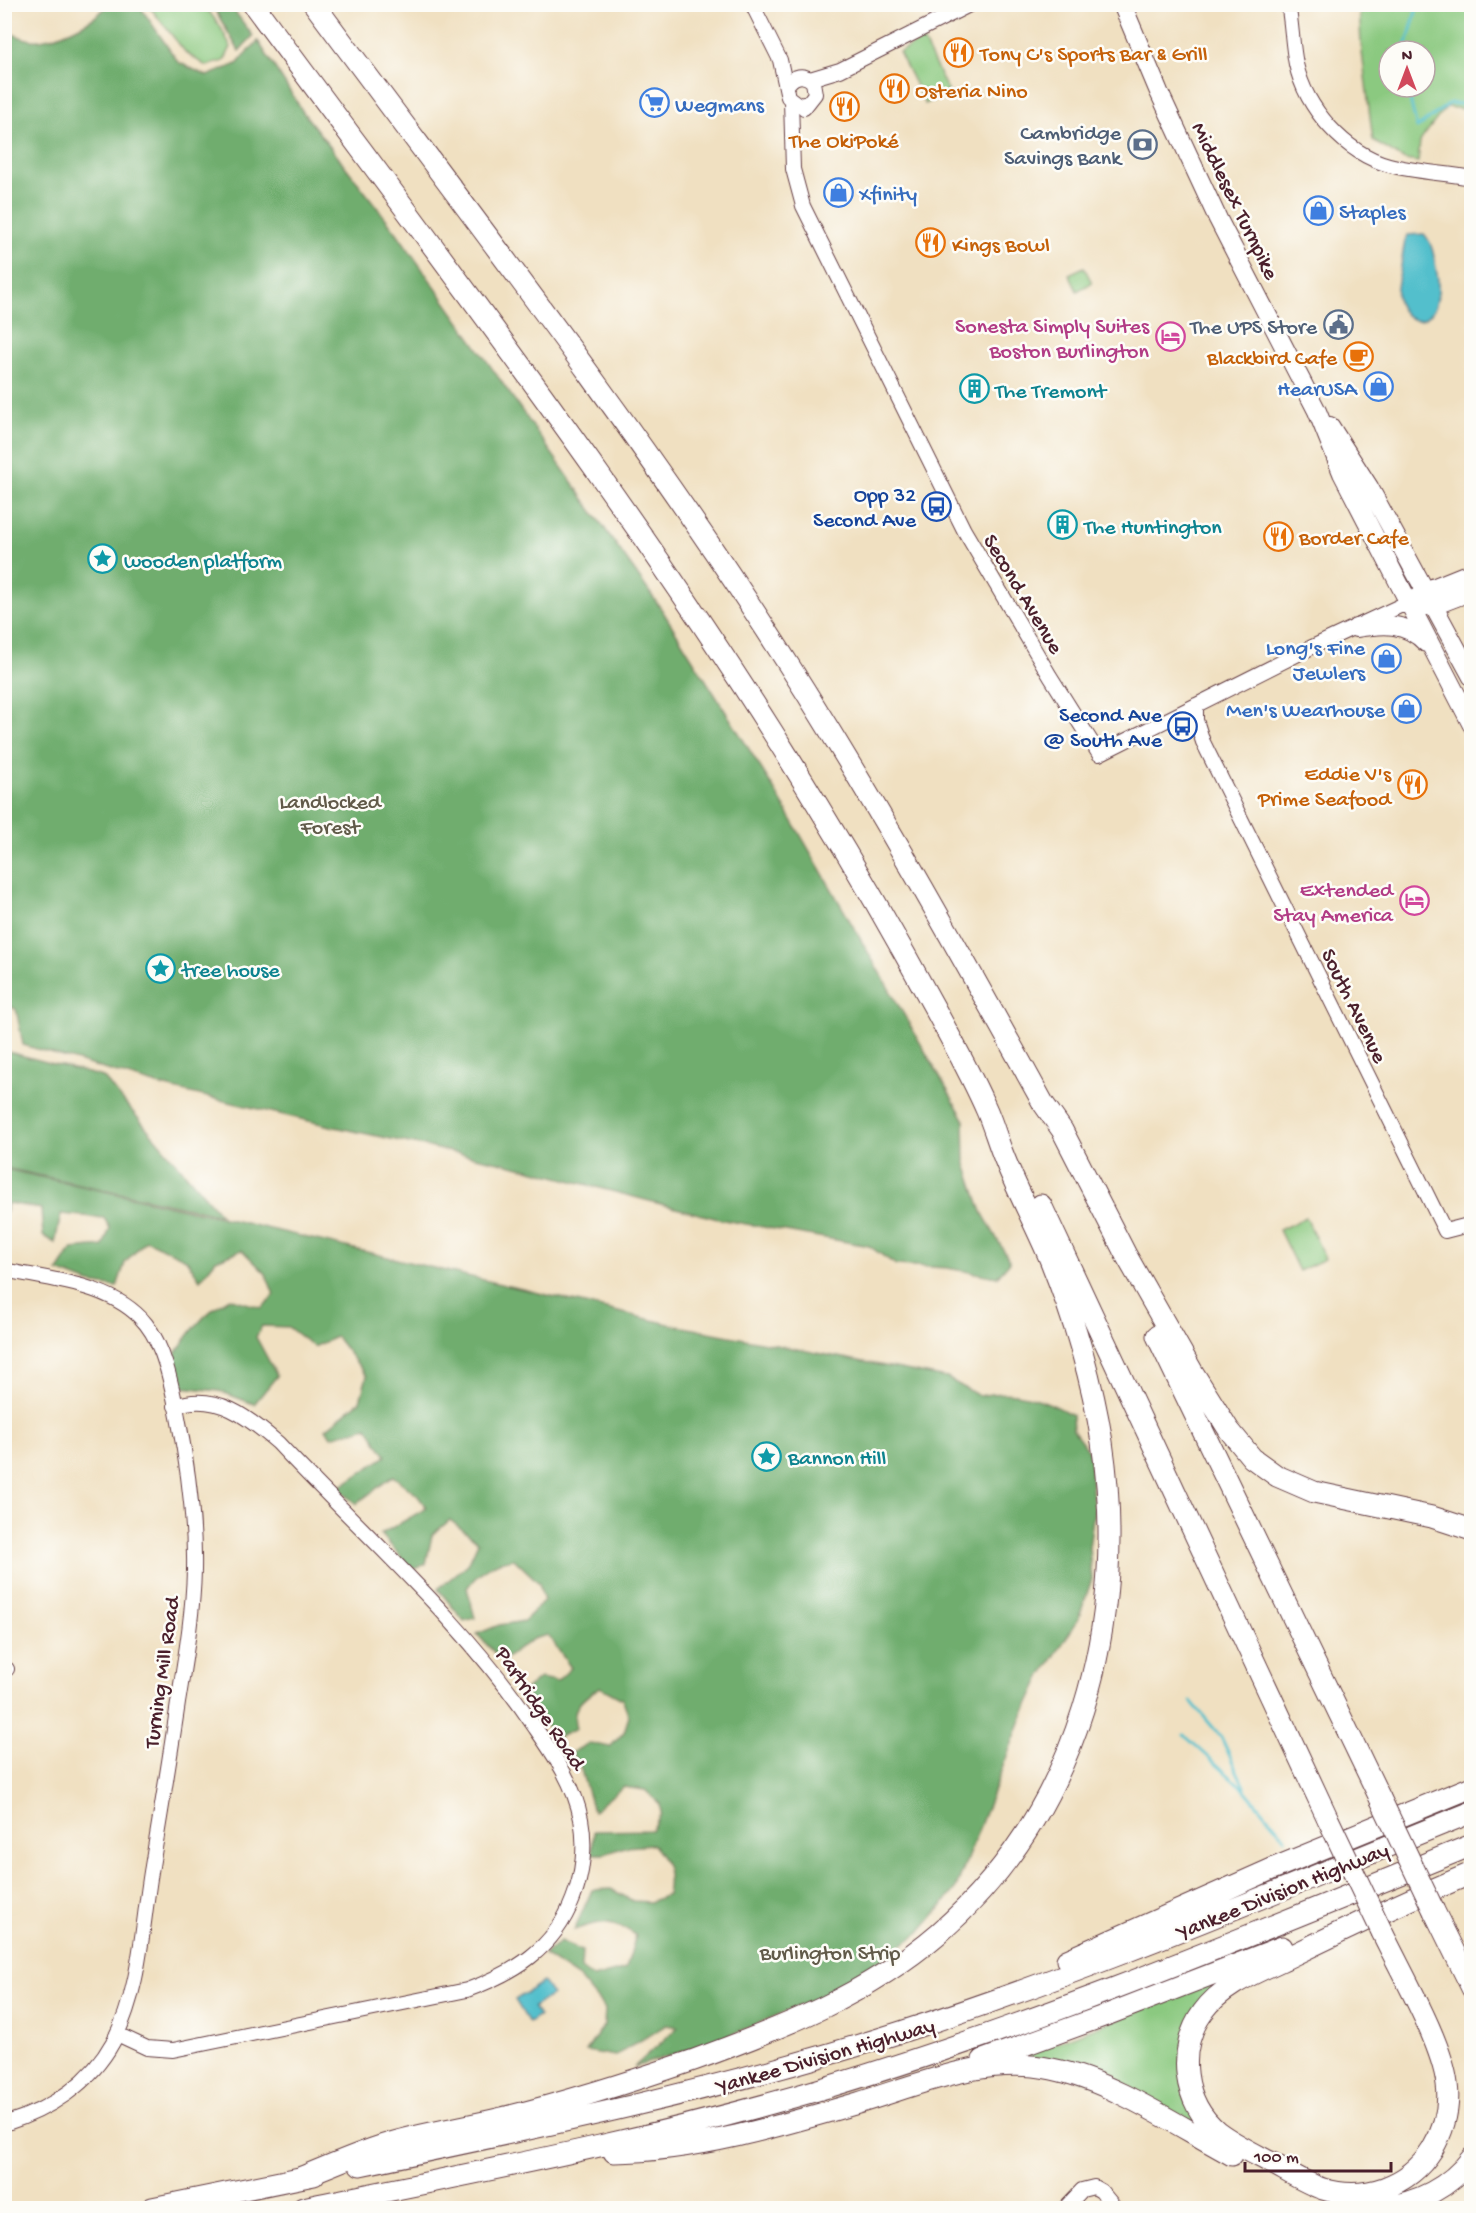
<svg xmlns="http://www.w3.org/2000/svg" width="1476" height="2213" font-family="'Gochi Hand',sans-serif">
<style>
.green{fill:#8bc980;stroke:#6a7456;stroke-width:1.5;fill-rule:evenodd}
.forest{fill:#70ad6e;stroke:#5d664c;stroke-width:1.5}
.water{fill:#52bfcc;stroke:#4e6f7c;stroke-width:1.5}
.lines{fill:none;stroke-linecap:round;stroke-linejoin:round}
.stream{stroke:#52bfcc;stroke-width:3}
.minor-casing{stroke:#633c42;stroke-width:16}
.major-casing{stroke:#633c42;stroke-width:20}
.highway-casing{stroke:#633c42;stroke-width:23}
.minor{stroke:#fff;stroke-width:14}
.major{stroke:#fff;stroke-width:18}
.highway{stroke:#fff;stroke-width:21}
.highway-bridge-casing{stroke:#633c42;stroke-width:23;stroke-linecap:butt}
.highway-bridge{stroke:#fff;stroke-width:21}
.labels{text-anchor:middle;stroke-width:5;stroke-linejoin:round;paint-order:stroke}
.food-label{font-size:22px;fill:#c56008;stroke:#fdfcf7;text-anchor:start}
.shop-label{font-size:22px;fill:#366cbe;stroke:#fdfcf7;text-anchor:start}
.service-label{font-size:22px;fill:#4e5e75;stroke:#fdfcf7;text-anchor:end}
.street-label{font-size:22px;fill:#4a1f2b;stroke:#fdfcf7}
.hotel-label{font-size:22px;fill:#b23c85;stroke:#fdfcf7;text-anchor:end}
.culture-label{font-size:22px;fill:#0d838f;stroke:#fdfcf7;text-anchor:start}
.transit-label{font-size:22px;fill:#164399;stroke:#fdfcf7;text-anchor:end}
.park-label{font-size:22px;fill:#615a49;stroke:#fdfcf7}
</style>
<rect width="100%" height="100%" fill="#fdfcf7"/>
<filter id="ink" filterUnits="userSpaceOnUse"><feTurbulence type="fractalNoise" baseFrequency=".0167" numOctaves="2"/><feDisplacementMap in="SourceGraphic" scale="12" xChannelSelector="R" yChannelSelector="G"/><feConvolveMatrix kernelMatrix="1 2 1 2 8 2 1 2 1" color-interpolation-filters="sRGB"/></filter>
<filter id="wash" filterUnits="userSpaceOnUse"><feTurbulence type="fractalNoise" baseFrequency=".008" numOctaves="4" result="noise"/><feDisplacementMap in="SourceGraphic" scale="24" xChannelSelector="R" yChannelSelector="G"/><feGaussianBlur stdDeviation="1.35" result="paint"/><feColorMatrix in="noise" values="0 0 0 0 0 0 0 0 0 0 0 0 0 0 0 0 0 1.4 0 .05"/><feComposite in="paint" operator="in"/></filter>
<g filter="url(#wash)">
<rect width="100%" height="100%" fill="#f0e0c1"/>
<path class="green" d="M 148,5 L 204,5 L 220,26 L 231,47 L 224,61 L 206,66 L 186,53 Z
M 1359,5 L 1471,5 L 1471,110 L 1447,107 C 1444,109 1421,139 1420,142 C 1419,148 1419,155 1418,162 L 1405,160 L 1373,141 L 1361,44 ZM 1389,51 L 1425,51 L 1425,87 L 1389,87 Z
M 923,40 L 949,93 L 925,104 L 899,52 Z
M 1084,267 L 1092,283 L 1077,291 L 1069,274 Z
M 1306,1217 L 1325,1259 L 1299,1271 L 1279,1230 Z
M 1252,1967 L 1188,2027 L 1209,2131 L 1026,2057 L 1026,2054 Z"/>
<path class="forest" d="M 107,5 L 139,5 L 178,62 L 207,76 L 237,64 L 258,41 L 303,112 L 397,233 L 662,610 L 774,789 L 964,1119 L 965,1161 L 982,1212 L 1010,1262 L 997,1277 L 947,1268 L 896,1265 L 869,1246 L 718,1219 L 508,1164 L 330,1126 L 161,1086 L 23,1045 L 16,1009 L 4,1005 L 5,31 C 13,34 23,39 32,40 C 52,42 97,21 107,5 Z
M 212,5 L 230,5 L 253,36 L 239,51 Z
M 5,1051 L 103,1077 L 221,1215 L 5,1168 Z
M 5,1169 L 220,1217 L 673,1325 L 947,1378 L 979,1396 C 1012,1388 1044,1398 1072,1415 L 1073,1430 L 1089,1451 L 1094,1511 L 1089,1548 L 1092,1579 L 1078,1620 L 1042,1675 L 1021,1720 L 955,1890 L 920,1932 L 867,1970 L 818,1998 L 717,2041 L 634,2067 L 678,2027 L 666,2025 L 615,2056 L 586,2051 L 604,2025 L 605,2009 L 579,1978 L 544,1955 L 560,1941 L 582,1951 L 581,1969 L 593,1978 L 626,1969 L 636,1935 C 611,1919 602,1920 574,1930 L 592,1890 L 611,1889 L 633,1901 L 650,1902 L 667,1895 C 671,1874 667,1861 653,1845 L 625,1847 L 604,1854 L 592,1854 L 594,1831 L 651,1830 L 661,1814 L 660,1804 L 645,1790 L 623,1787 L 593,1811 L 579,1763 L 571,1753 L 589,1743 L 610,1747 L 624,1732 L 629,1716 L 622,1699 L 600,1687 C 583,1698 570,1707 576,1729 L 555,1739 L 524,1691 L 540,1678 L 557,1681 L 571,1668 L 548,1635 L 533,1639 L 502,1661 L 477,1634 L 499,1625 L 524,1621 L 544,1601 L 539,1583 L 514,1559 C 492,1562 480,1570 467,1588 L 475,1618 L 464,1621 L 438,1589 L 468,1564 L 478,1542 L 450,1520 L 432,1535 L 426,1564 L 412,1570 L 381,1534 L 427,1508 L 417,1495 L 393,1476 L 356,1504 L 338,1488 L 386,1456 L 367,1427 L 331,1437 L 326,1429 L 360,1401 L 367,1376 L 336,1337 L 314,1347 L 288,1327 L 262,1326 L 256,1337 L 277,1376 L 254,1404 L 219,1391 L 181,1387 L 172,1359 C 188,1335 203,1312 230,1298 L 262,1308 L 274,1295 L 266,1274 L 242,1250 L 216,1260 L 200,1280 L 186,1259 L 146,1240 L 125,1263 L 117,1287 L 89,1283 L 58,1271 L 72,1249 L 103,1246 L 110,1228 L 104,1218 L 61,1214 L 55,1243 L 43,1236 L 41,1209 L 8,1203 L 5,1215 Z"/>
<path class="water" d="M 1424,234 C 1432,242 1434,256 1436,268 C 1439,280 1440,302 1432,312 C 1418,330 1400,315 1397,298 C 1395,287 1400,276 1401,266 C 1403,255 1403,245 1407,235 Z
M 543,1982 L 552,1995 L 533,2007 L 539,2016 L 529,2023 L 515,2000 Z"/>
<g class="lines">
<path class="stream" d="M 1405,51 L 1418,4
M 1407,87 L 1417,128 L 1450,103 L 1472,105
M 1191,1701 L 1221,1737 L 1245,1788
M 1184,1735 L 1244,1789 L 1285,1838"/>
</g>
</g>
<g filter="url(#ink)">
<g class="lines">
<defs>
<path id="minor" d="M 752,4 L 780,60 L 788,97 L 799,105 L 808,103
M 1288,4 C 1292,24 1292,45 1296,64 C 1306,109 1345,153 1389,165 C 1416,172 1445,173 1472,178
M 810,79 L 840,70 L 971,4
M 787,86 C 793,75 804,73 813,82 L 815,94 L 804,108
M 791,100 L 793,169 L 803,206 L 964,530 L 1050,676 L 1099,754 L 1312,647 L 1400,606 L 1410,606
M 1196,705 L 1196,720 L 1203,742 L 1445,1231 L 1472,1224
M 4,1270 C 51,1280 114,1284 146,1324 C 165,1348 172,1387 178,1417 C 188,1467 195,1518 194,1570 C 193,1615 185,1659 178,1703 C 170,1758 161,1812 152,1866 C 142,1923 141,1990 113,2042 C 90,2084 49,2110 4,2124
M 4,1670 L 7,1669
M 117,2034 L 147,2048 L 173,2050 L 467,1990 C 514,1973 554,1949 573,1899 C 583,1874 586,1845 581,1819 C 574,1783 554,1755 534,1726 C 463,1620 365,1536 278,1443 C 249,1418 216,1391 175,1406
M 1065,2208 L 1082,2190 L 1094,2187 L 1101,2191 L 1115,2208"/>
<path id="major" d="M 1122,4 L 1159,92 L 1218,219 L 1317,411 L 1342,473 L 1472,725
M 1330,426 L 1369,487 L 1472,677
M 1417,599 L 1425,591 L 1472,572
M 1421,606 L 1433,606 L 1472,591
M 1356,628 C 1382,624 1406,621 1426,643"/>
<path id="highway" d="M 253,4 C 447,267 648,525 817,804 C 858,871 897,939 934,1007 C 952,1041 972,1076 987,1111 C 993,1125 997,1139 1002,1152 C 1016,1189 1035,1223 1050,1259 C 1074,1318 1092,1379 1102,1442 C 1129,1622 1079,1811 939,1933 C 867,1995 782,2028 694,2060 C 630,2082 564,2103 498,2119 C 460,2128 421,2133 384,2145 C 356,2154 329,2166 302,2177
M 314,4 C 463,205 617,402 754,611 C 859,771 951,936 1043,1103 L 1062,1130 L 1126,1255 L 1192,1371 L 1229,1430 L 1252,1458 L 1277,1476 L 1314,1492 L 1432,1517 L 1472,1530
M 1041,1205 L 1328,1819
M 1157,1336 L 1380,1798
M 1434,1911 L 1472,1988
M 1382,1932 C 1401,1972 1442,2042 1447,2084 C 1450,2107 1444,2130 1432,2150 C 1409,2186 1364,2202 1323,2189 C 1305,2183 1287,2171 1270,2162 C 1253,2153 1234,2144 1218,2132 C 1183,2103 1176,2049 1203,2012 C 1223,1984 1258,1972 1287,1958 C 1348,1928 1409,1899 1472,1873
M 1067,1960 L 1272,1869 L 1472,1787
M 983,2060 L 1109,2014 L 1282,1947
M 614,2152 C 695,2151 780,2126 858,2103 C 921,2084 985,2055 1052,2069 C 1112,2081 1178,2126 1232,2155
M 360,2165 C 542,2127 724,2089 901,2032 C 1095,1970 1283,1888 1472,1812
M 152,2208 L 314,2175
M 303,2208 C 480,2172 658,2138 831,2086 C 1050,2020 1260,1931 1472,1845
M 1379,2208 C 1416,2204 1449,2188 1472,2158"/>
</defs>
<use href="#minor" class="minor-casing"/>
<use href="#major" class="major-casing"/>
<use href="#highway" class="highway-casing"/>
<use href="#minor" class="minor"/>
<use href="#major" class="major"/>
<use href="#highway" class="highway"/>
<defs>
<path id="highway-bridge" d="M 1380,1798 L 1434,1911
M 1328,1819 L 1382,1932"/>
</defs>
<use href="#highway-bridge" class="highway-bridge-casing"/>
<use href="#highway-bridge" class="highway-bridge"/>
</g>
</g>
<defs>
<symbol id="restaurant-ring" viewBox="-11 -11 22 22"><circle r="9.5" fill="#fdfcf7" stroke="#e8710a" stroke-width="1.5"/><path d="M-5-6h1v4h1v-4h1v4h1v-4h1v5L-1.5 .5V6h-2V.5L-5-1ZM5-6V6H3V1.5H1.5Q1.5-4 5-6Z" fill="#e8710a"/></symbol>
<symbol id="supermarket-ring" viewBox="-11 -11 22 22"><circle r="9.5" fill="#fdfcf7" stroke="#3f7fe0" stroke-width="1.5"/><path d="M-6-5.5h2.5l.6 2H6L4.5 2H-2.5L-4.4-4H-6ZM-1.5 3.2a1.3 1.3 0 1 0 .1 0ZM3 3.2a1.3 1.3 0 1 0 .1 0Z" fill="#3f7fe0"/></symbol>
<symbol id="bank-ring" viewBox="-11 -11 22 22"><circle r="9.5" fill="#fdfcf7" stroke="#5c6f8a" stroke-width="1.5"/><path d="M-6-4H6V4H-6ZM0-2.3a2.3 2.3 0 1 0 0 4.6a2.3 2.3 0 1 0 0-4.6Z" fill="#5c6f8a"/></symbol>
<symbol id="shop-ring" viewBox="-11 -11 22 22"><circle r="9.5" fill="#fdfcf7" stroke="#3f7fe0" stroke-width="1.5"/><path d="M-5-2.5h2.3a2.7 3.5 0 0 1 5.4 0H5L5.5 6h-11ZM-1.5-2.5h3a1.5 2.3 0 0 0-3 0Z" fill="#3f7fe0"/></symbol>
<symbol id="civic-ring" viewBox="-11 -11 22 22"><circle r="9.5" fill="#fdfcf7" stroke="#5c6f8a" stroke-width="1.5"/><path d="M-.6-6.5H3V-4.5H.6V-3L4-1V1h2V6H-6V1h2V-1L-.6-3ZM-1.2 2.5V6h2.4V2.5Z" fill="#5c6f8a"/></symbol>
<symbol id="hotel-ring" viewBox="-11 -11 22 22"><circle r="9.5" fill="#fdfcf7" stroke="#d1479c" stroke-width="1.5"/><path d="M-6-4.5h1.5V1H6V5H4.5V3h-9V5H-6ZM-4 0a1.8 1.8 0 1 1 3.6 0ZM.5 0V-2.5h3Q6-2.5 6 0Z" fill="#d1479c"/></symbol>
<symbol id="cafe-ring" viewBox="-11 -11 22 22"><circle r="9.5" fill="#fdfcf7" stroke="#e8710a" stroke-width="1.5"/><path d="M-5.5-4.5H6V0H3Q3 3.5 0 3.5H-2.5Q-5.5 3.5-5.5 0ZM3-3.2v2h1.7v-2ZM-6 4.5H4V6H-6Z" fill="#e8710a"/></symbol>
<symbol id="building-ring" viewBox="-11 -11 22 22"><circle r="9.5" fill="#fdfcf7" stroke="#0f9aa8" stroke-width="1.5"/><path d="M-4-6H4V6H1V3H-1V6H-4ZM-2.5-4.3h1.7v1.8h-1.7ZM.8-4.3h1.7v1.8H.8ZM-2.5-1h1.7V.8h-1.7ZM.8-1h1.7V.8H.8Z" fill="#0f9aa8"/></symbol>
<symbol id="bus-ring" viewBox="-11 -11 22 22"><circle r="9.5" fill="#fdfcf7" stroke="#1a4fb4" stroke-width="1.5"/><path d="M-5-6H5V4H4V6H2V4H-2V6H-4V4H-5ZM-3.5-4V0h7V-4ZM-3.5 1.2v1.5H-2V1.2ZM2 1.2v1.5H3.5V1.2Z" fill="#1a4fb4"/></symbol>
<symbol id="sight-ring" viewBox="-11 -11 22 22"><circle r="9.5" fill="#fdfcf7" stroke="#0f9aa8" stroke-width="1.5"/><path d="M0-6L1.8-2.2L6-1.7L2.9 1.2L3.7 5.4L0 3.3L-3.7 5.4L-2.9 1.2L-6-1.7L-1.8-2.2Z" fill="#0f9aa8"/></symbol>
</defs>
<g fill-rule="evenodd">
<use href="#restaurant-ring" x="942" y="36" width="33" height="33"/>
<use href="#restaurant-ring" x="878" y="72" width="33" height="33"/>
<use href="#supermarket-ring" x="638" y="86" width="33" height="33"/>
<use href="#restaurant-ring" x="828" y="90" width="33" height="33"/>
<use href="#bank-ring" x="1126" y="128" width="33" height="33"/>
<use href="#shop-ring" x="822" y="176" width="33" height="33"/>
<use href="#shop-ring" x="1302" y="194" width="33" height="33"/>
<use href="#restaurant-ring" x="914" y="226" width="33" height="33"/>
<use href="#civic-ring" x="1322" y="308" width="33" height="33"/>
<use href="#hotel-ring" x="1154" y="320" width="33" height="33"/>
<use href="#cafe-ring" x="1342" y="340" width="33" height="33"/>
<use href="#shop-ring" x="1362" y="370" width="33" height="33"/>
<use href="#building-ring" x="958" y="372" width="33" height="33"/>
<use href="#bus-ring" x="920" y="490" width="33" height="33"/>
<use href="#building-ring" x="1046" y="508" width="33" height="33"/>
<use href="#restaurant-ring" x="1262" y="520" width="33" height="33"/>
<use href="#sight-ring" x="86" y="542" width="33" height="33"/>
<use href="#shop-ring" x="1370" y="642" width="33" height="33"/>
<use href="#shop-ring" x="1390" y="692" width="33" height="33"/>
<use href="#bus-ring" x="1166" y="710" width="33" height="33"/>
<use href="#restaurant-ring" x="1396" y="768" width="33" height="33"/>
<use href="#hotel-ring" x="1398" y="884" width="33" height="33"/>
<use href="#sight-ring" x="144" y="952" width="33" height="33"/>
<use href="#sight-ring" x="750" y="1440" width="33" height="33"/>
</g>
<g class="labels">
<g class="food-label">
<text x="980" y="60">Tony C's Sports Bar &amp; Grill</text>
<text x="915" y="97">Osteria Nino</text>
<text x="844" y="147" text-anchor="middle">The OkiPoké</text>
<text x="952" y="251">Kings Bowl</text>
<text x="1337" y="364" text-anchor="end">Blackbird Cafe</text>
<text x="1299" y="544">Border Cafe</text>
<text x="1391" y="780" text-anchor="end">Eddie V's<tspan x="1391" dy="25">Prime Seafood</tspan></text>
</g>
<g class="shop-label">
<text x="675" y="111">Wegmans</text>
<text x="859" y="200">Xfinity</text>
<text x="1339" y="218">Staples</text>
<text x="1357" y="395" text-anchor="end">HearUSA</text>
<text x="1365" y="654" text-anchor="end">Long's Fine<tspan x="1365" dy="25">Jewlers</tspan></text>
<text x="1385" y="716" text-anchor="end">Men's Wearhouse</text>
</g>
<g class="service-label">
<text x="1121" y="139">Cambridge<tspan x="1121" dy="25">Savings Bank</tspan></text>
<text x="1317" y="333">The UPS Store</text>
</g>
<g class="street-label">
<text transform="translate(1237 200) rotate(64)" y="8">Middlesex Turnpike</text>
<text transform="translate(1025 593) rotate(59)" y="8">Second Avenue</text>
<text transform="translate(1356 1005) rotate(64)" y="8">South Avenue</text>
<text transform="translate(160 1672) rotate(-82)" y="8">Turning Mill Road</text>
<text transform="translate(542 1707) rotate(56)" y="8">Partridge Road</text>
<text transform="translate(1282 1889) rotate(-22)" y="8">Yankee Division Highway</text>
<text transform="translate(825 2054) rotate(-16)" y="8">Yankee Division Highway</text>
</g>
<g class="hotel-label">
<text x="1149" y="332">Sonesta Simply Suites<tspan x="1149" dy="25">Boston Burlington</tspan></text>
<text x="1393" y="896">Extended<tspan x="1393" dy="25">Stay America</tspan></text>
</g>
<g class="culture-label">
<text x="995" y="397">The Tremont</text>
<text x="1084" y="533">The Huntington</text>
<text x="124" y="567">wooden platform</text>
<text x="182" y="976">tree house</text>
<text x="788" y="1464">Bannon Hill</text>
</g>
<g class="transit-label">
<text x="916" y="501">Opp 32<tspan x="916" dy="25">Second Ave</tspan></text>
<text x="1162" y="721">Second Ave<tspan x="1162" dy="25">@ South Ave</tspan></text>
</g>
<g class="park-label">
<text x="330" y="808">Landlocked<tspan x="330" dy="25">Forest</tspan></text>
<text x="830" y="1959">Burlington Strip</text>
</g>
</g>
<rect width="1476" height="2213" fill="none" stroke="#fdfcf7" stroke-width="24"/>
<g transform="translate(1407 69)"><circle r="28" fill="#fdfcf7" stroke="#b5a4a5" stroke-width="1.5"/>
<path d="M0-4.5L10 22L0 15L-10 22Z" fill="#d1495b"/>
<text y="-9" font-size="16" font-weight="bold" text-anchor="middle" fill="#4a1f2b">N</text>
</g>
<path d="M1245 2162v9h146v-9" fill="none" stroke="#4a1f2b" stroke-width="3"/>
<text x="1254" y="2162" font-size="18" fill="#4a1f2b" stroke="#fdfcf7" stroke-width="4.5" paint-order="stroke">100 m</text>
</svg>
